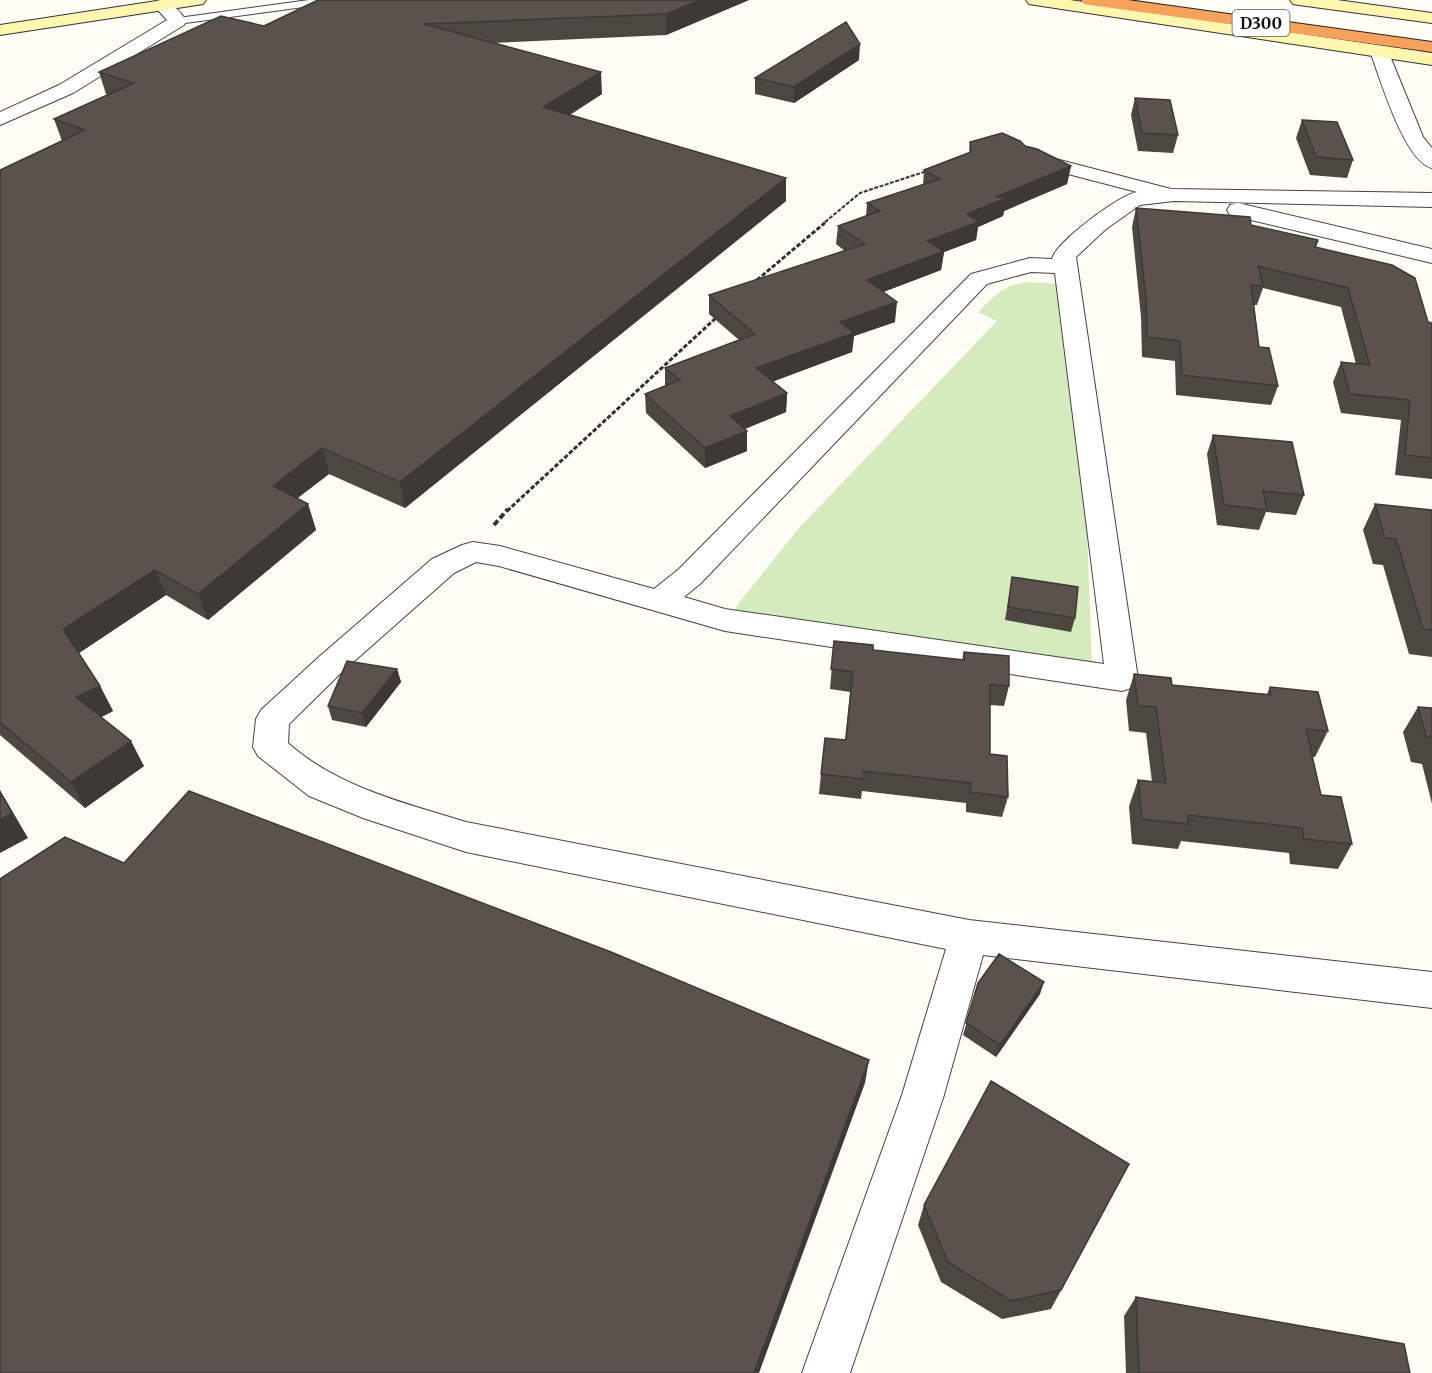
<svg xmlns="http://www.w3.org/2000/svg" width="1432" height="1373" font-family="Merriweather,serif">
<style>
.green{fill:#d5ebbd}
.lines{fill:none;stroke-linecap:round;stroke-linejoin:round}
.lane-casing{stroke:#444;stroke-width:2}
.street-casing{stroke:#444;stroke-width:2}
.secondary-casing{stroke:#333;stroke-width:2}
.highway-casing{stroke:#222;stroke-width:2}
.path-far2{stroke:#333;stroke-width:2;stroke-dasharray:4 1.5;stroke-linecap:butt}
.path-far1{stroke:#333;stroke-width:3;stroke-dasharray:4.5 2;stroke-linecap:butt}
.path{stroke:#333;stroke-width:4;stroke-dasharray:6 3;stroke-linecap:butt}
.lane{fill:#fff;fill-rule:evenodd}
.street{fill:#fff;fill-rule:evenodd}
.secondary{fill:#fff6b0;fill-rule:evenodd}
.highway{fill:#f5a25d;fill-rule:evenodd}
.wall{fill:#4d4742}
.shaded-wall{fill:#3f3936}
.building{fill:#5a524d;stroke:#3f3936;stroke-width:1.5}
.labels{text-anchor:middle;stroke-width:6;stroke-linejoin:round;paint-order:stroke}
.shield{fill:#fff;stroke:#585858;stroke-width:1.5}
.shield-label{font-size:16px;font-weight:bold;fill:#111}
</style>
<rect width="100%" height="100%" fill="#fffdf5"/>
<path class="green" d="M 1027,282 L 1061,284 L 1078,292 L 1092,664 L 741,618 L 735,610 L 738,604 L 798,529 L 997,321 L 978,312 C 996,295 1002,286 1027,282 Z"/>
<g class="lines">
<defs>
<path id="lane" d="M 309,0 L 338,0 L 333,3 L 178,24 L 172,21 L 178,18 Z"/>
<path id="street" d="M 163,0 C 172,2 181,13 187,21 L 184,25 L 73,93 L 0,125 L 0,112 L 59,85 L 167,20 L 153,5 L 156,1 Z
M 1379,46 L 1385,47 L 1388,51 L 1423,137 L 1432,148 L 1432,168 C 1404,161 1380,78 1370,51 L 1373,47 Z
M 1029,152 L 1171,189 L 1432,193 L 1432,207 L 1174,201 L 1140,205 L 1106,229 L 1076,257 L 1138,679 L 1134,687 L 1122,691 L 725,631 L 499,566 L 476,562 L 454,573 L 342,672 L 289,724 L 288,743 C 337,787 404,803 466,822 L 969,920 L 1432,972 L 1432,1008 L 983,955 L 944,1095 L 850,1373 L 802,1373 L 902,1095 L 946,949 L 466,852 L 363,818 L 309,796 L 258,756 L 253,747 L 256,719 L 261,710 L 320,656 L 432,559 L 462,545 L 473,542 L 500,546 L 654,589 L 679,569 L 971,274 L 1030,258 L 1052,259 C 1056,242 1119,195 1137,192 L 1022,162 L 1019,158 L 1022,154 ZM 1031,272 L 1055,273 L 1104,664 L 725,609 L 684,597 L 701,583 L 987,284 Z
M 1238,203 L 1432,249 L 1432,263 L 1230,215 L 1227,210 L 1230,205 Z"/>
<path id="secondary" d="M 163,0 L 206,0 L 203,4 L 197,5 L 0,35 L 0,25 Z
M 1026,0 L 1070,0 L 1432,53 L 1432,65 L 1035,5 L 1029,4 Z
M 1290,0 L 1337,0 L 1432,13 L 1432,23 L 1299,5 L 1293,4 Z"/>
<path id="highway" d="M 1081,0 L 1128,0 L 1432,42 L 1432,52 L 1090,5 L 1084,4 Z"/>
</defs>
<use href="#lane" class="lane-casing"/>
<use href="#street" class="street-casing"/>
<use href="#secondary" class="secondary-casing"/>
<use href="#highway" class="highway-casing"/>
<path class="path-far2" d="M 825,222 L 860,193 L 927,171"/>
<path class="path-far1" d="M 757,280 L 827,221
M 507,511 L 718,316"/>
<path class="path" d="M 494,525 L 508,509"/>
<use href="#lane" class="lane"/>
<use href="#street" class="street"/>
<use href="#secondary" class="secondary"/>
<use href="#highway" class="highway"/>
</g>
<path class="wall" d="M 318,0 L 749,0 L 666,35 L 492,43 L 602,94 L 570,115 L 786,178 L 786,201 L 405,508 L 329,474 L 297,498 L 308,504 L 316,530 L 208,620 L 166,595 L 79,653 L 100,686 L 113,711 L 101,717 L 144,766 L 85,808 L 0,735 L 0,170 L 62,141 L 54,119 L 108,95 L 106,94 L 99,72 L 264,26 Z
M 859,60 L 794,103 L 755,94 L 755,78 Z
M 1135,98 L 1178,135 L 1173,153 L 1138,151 L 1131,115 Z
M 1302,120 L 1353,160 L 1347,178 L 1310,175 L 1296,138 Z
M 970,142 L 1025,146 L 1071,166 L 1067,184 L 1004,211 L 1003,216 L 978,227 L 976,240 L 944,252 L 941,270 L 883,292 L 895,322 L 854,336 L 852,352 L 773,381 L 787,393 L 786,412 L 745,429 L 747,431 L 747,451 L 705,468 L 646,413 L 645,394 L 665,386 L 665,368 L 739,340 L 709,314 L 709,295 L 845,251 L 836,244 L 838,226 L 866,216 L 867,203 L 923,185 L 924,170 L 969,153 Z
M 1136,208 L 1251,225 L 1318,240 L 1316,247 L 1428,322 L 1432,323 L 1432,479 L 1395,475 L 1401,420 L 1341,413 L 1333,382 L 1341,362 L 1356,364 L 1341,307 L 1263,288 L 1257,305 L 1254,305 L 1259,347 L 1278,386 L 1271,405 L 1176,395 L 1175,361 L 1142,357 L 1141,317 L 1132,227 Z
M 1213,435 L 1304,495 L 1296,515 L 1266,512 L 1259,530 L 1217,525 L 1207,454 Z
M 1375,504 L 1432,510 L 1432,657 L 1409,654 L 1383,565 L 1373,564 L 1363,530 Z
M 1012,577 L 1075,618 L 1071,632 L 1005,620 Z
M 834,641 L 873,650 L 962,660 L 964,652 L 1009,686 L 1004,706 L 990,705 L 990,754 L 1008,797 L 1002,817 L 966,812 L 966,803 L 862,791 L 861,799 L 819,794 L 821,774 L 845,740 L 850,692 L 830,689 Z
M 397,669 L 401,682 L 366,727 L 332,720 L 328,706 Z
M 1134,674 L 1172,685 L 1267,694 L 1270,687 L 1328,731 L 1315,757 L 1312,757 L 1321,795 L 1352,844 L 1338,869 L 1290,864 L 1289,853 L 1181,841 L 1178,849 L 1132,844 L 1129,806 L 1138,780 L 1152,782 L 1146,733 L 1129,731 L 1126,700 Z
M 1418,707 L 1432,708 L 1432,804 L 1422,764 L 1411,762 L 1403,732 Z
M 978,983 L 1040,994 L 996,1057 L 963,1035 Z
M 1129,1164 L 1051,1309 L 1002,1319 L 941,1282 L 918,1225 L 924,1205 Z
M 1136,1297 L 1410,1373 L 1126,1373 L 1124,1316 Z"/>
<path class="shaded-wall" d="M 700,0 L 749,0 L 666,35 L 666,14 Z
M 860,44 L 859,60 L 794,103 L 794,87 Z
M 601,72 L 602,94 L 545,129 L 543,107 Z
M 1071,166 L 1067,184 L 1004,211 L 1003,216 L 978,227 L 976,240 L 944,252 L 941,270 L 865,299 L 867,280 L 967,214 L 996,197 Z
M 786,178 L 786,201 L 405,508 L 400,482 Z
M 897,302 L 895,322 L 854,336 L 852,352 L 756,388 L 756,368 L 840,322 Z
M 787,393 L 786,412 L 730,435 L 730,416 Z
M 747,431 L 747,451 L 705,468 L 705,448 Z
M 322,448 L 329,474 L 281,511 L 273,486 Z
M 308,504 L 316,530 L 208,620 L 198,594 Z
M 155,570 L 166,595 L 76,655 L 63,629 Z
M 397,669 L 401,682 L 366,727 L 362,713 Z
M 100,686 L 113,711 L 90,723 L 76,697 Z
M 131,741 L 144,766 L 85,808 L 71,782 Z
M 0,790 L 28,838 L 0,853 Z
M 1044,982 L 1040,994 L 996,1057 L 1000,1045 Z
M 869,1060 L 865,1083 L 759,1373 L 754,1373 Z"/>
<path class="building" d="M 318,0 L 700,0 L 666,14 L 424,24 L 601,72 L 543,107 L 786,178 L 400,482 L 322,448 L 273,486 L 308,504 L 198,594 L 155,570 L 63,629 L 100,686 L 76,697 L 131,741 L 71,782 L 0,722 L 0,170 L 85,130 L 54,119 L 134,83 L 99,72 L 221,16 L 264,26 Z
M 846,22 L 860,44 L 794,87 L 755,78 Z
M 1135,98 L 1170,100 L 1178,135 L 1142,133 Z
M 1302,120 L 1337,122 L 1353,160 L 1316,157 Z
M 1002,133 L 1020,141 L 1025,146 L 1037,149 L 1071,166 L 996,197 L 1006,198 L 967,214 L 979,222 L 927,241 L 944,251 L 867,280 L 897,302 L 840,322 L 854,333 L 756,368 L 787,393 L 730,416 L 747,431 L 705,448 L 645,394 L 680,380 L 665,368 L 755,334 L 709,295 L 865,244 L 838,226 L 880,211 L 867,203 L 940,179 L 924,170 L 971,152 L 970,142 Z
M 1136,208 L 1250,217 L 1251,225 L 1318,240 L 1315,247 L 1392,265 L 1415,278 L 1428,322 L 1432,323 L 1432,458 L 1405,455 L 1410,400 L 1350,394 L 1341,362 L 1370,365 L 1348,288 L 1258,266 L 1263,286 L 1251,285 L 1259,347 L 1269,348 L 1278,386 L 1182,375 L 1180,341 L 1147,337 L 1146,298 Z
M 1213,435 L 1292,442 L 1304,495 L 1263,491 L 1267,510 L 1224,505 Z
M 1375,504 L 1432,510 L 1432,630 L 1423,629 L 1396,539 L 1385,538 Z
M 1012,577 L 1078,587 L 1075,618 L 1008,607 Z
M 834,641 L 873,645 L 873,650 L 964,660 L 964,652 L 1009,656 L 1009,686 L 990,684 L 990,754 L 1007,756 L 1008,797 L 970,792 L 971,783 L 864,771 L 864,779 L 821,774 L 825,738 L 846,740 L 853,672 L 831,669 Z
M 347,661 L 397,669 L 362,713 L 328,706 Z
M 1134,674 L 1171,678 L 1172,685 L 1271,695 L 1270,687 L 1318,692 L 1328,731 L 1306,729 L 1321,795 L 1341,797 L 1352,844 L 1304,839 L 1302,828 L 1188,815 L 1188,824 L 1142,819 L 1138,780 L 1166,783 L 1156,707 L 1138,706 Z
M 1418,707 L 1432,708 L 1432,737 L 1426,736 Z
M 189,791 L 611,952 L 869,1060 L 754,1373 L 0,1373 L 0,879 L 65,837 L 124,863 Z
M 0,792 L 12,813 L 0,820 Z
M 999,954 L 1044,982 L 1000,1045 L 966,1023 L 978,983 Z
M 991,1081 L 1129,1164 L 1061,1290 L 1011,1301 L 948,1262 L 924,1205 Z
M 1136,1297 L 1404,1344 L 1410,1373 L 1139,1373 Z"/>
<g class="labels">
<rect class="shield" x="1232.5" y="10" width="57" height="26" rx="4.5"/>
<g class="shield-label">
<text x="1261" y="29">D300</text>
</g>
</g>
</svg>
